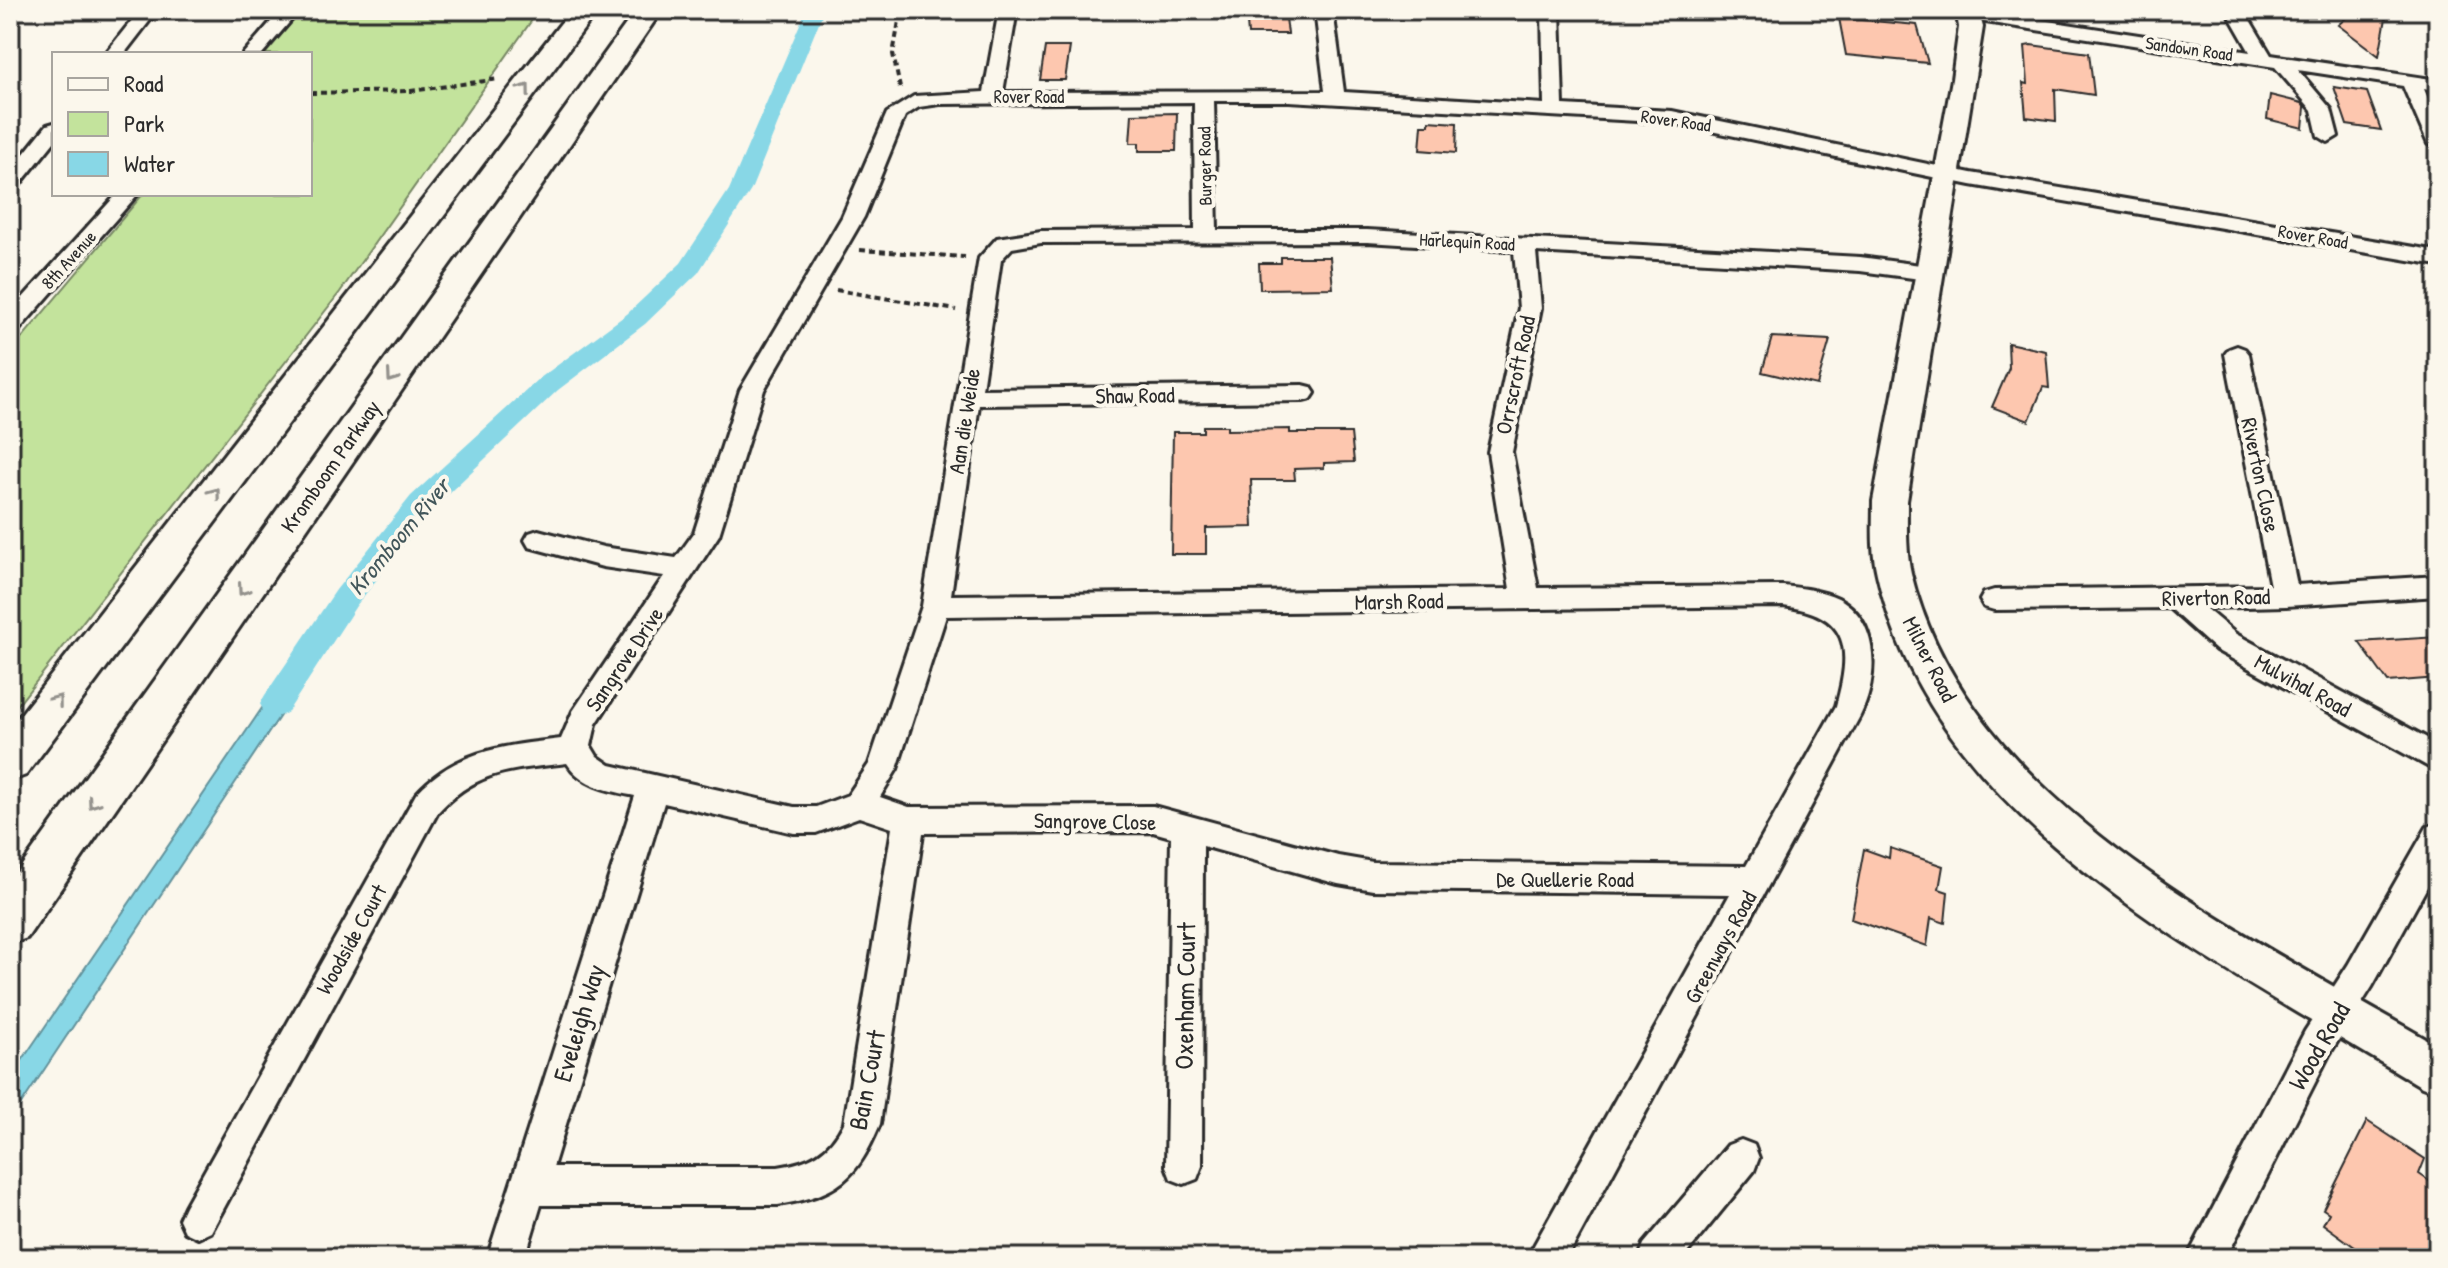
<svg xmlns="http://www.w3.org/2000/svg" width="2448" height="1268" font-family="'Patrick Hand',sans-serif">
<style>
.green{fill:#c3e39c;stroke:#778764;stroke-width:2}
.water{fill:#88d7e6;stroke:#63929b;stroke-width:2}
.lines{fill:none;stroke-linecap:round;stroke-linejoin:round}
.canal{fill:#88d7e6;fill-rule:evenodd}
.building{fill:#fdc7af;stroke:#2b2b2b;stroke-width:2}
.minor-casing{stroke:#2b2b2b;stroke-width:6}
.major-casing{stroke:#2b2b2b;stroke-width:6}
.highway-casing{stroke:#2b2b2b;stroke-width:6}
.path{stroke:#2b2b2b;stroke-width:4;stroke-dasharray:6 4;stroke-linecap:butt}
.minor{fill:#fbf7ec;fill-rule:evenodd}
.major{fill:#fbf7ec;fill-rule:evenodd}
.highway{fill:#fbf7ec;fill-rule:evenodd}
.oneway{stroke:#93918c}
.labels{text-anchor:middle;stroke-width:8;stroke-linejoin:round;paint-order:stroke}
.far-street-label{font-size:18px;fill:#2b2b2b;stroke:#fbf7ec}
.street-label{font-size:22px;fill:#2b2b2b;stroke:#fbf7ec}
.water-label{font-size:24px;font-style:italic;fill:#42565a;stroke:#fbf7ec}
.near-street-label{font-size:26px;fill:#2b2b2b;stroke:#fbf7ec}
</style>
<rect width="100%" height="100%" fill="#fbf7ec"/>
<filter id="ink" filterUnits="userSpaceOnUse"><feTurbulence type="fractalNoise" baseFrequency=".0125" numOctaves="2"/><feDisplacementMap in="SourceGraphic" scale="16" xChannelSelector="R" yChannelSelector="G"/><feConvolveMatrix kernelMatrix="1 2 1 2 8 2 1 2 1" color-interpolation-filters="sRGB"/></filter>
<g filter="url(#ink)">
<path class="green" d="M 302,10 L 539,10 L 340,292 L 10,715 L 10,352 L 143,194 L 310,194 L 310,54 L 265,54 Z"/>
<path class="water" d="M 288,670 L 309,672 L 10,1121 L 10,1078 Z"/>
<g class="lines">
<path class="canal" d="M 806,10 L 824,10 L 751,190 L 698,273 L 645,324 L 558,390 L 431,510 L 356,606 L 287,713 L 276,717 L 265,713 L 260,704 L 265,695 L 336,590 L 411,496 L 540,378 L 627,314 L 681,263 L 729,190 Z"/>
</g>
<path class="building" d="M 1246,10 L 1285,10 L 1288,34 L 1248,34 Z
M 2355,10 L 2387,13 L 2379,56 L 2338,25 Z
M 1839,18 L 1917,25 L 1928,63 L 1846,55 Z
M 2031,45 L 2089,53 L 2094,95 L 2055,89 L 2056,121 L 2026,117 L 2023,83 L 2028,84 L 2025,46 Z
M 1045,47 L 1070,47 L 1065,80 L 1040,80 Z
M 2334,87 L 2367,92 L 2381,130 L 2347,125 Z
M 2270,95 L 2302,103 L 2305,107 L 2303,128 L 2267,119 Z
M 1177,113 L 1176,151 L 1139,151 L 1139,143 L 1130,143 L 1132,114 Z
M 1429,121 L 1457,123 L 1456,153 L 1420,150 L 1422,125 L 1429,125 Z
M 1281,257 L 1330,257 L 1333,288 L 1260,289 L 1259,263 L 1281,263 Z
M 1772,337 L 1830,340 L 1817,385 L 1762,372 Z
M 2008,343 L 2046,351 L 2049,388 L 2043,387 L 2029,421 L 1992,407 L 2009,368 Z
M 1203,426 L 1227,426 L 1227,430 L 1290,429 L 1290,433 L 1351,433 L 1354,462 L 1324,463 L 1324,468 L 1294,469 L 1295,480 L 1251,480 L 1253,527 L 1206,528 L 1206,554 L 1171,554 L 1173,432 L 1203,432 Z
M 2438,637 L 2438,678 L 2388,682 L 2359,642 Z
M 1890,848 L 1943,866 L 1939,889 L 1948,892 L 1945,923 L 1931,918 L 1927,946 L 1851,919 L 1864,849 L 1889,858 Z
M 2367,1121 L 2425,1159 L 2419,1174 L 2438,1187 L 2438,1258 L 2370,1258 L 2323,1224 L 2329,1213 L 2323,1209 Z"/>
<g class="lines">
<defs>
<path id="minor" d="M 140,10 L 158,10 L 124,54 L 105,54 Z
M 281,10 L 300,10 L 262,54 L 243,54 Z
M 999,10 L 1017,10 L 1003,92 L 1325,91 L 1315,10 L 1333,10 L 1344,92 L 1544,104 L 1542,10 L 1560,10 L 1563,105 L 1672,111 L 1971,173 L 2438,251 L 2438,265 L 1971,185 L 1672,123 L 1289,101 L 1214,101 L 1217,230 L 1367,230 L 1860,257 L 1928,266 L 1939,273 L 1928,280 L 1860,271 L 1536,252 L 1541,308 L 1512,452 L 1538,588 L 1783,586 C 1801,588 1821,590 1838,598 C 1880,620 1879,679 1860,716 L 1567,1258 L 1527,1258 L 1730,894 L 1373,890 L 1338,884 L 1203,846 L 1202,1166 L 1197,1179 L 1184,1184 L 1171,1179 L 1166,1166 L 1171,837 L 1153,832 L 923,833 L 880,1124 C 857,1179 838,1195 778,1205 L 541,1205 L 525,1258 L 487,1258 L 635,796 C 611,791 582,787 567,763 C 513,770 477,769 438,812 L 211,1232 L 198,1238 L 185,1232 L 179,1219 L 185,1206 L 416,794 C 457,749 504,746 561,739 L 573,711 L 664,576 L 603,567 L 529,547 L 525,540 L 529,533 L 538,530 L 603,547 L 676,558 L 694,533 L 740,390 L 842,217 L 887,113 L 914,96 L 984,92 ZM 1194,102 L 1195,230 L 1041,231 L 997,238 L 979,258 L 922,606 L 869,764 L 848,795 L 816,807 L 794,807 L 610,765 L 597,756 L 591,746 L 596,724 L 719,535 L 764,390 L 864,217 L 905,116 L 919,107 L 940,104 ZM 1367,242 L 1514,251 L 1519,308 L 1488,452 L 1510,589 L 951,595 L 979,405 L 1303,401 L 1311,399 L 1315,393 L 1311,387 L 1303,385 L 982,389 L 1001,260 L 1012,248 L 1041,243 ZM 1783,606 C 1850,614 1852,649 1836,706 L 1746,866 L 1373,862 L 1338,856 L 1153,806 L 909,807 L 880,797 L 897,769 L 946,616 ZM 664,803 L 794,833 L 816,833 L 859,817 L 892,828 L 844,1123 C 829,1153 810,1162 778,1167 L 553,1167 Z
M 1931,10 L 1975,10 L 2250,52 L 2226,10 L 2244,10 L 2271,55 L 2438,80 L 2438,92 L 2424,89 L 2438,122 L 2438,150 L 2428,144 L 2403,86 L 2298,70 L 2331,109 L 2338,136 L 2328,142 L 2318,136 L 2312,110 L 2275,67 L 1940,15 Z
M 54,123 L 54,142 L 17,188 L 10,190 L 10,171 L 47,125 Z
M 117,194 L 138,194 L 18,331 L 10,333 L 10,312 Z
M 2237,346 L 2245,349 L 2249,354 L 2297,585 L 2438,576 L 2438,596 L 2286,606 L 2205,608 L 2236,634 L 2438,744 L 2438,772 L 2216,650 L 2169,608 L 1994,610 L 1984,607 L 1980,600 L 1984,593 L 1994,590 L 2270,586 L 2225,354 L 2229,349 Z
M 2438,823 L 2438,867 L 2372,987 L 2329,1055 L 2226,1258 L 2187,1258 L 2305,1031 L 2348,965 L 2427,827 Z
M 1741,1140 L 1754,1145 L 1759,1158 L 1754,1171 L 1683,1258 L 1639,1258 L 1644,1244 L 1728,1145 Z"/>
<path id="major" d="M 1956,10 L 1978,10 L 1983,27 L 1907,501 C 1907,525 1906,550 1911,573 C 1968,806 2249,935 2438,1046 L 2438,1093 L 2422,1087 C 2220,963 1933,828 1877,574 C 1871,550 1873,525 1873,501 L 1952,79 L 1959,27 Z"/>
<path id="highway" d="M 571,10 L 598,10 L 26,775 L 10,781 L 10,728 Z
M 636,10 L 662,10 L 27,938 L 10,944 L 10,882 Z"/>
</defs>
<use href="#minor" class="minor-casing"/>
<use href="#major" class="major-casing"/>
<use href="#highway" class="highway-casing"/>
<path class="path" d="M 900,88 L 893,54 L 901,10
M 310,93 L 411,91 L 499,79
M 860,250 L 965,257
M 836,290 L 956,310"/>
<use href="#minor" class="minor"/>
<use href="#major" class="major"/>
<use href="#highway" class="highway"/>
</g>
<defs><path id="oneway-chevron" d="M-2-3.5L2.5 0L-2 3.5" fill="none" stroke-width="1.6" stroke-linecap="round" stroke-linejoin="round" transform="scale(2)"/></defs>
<g class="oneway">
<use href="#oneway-chevron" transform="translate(525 89) rotate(-53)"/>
<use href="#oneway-chevron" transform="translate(392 377) rotate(125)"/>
<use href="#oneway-chevron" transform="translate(215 493) rotate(-53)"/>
<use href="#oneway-chevron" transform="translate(243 590) rotate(125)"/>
<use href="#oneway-chevron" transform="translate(57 700) rotate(-53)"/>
<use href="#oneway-chevron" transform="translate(93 803) rotate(125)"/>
</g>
</g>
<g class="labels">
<g class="far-street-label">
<text transform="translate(2189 49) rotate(8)" y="6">Sandown Road</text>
<text x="1029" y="103">Rover Road</text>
<text transform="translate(1676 121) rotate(8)" y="6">Rover Road</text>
<text transform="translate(1205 166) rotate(-91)" y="6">Burger Road</text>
<text transform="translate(2313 237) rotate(10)" y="6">Rover Road</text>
<text transform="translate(1467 242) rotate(3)" y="6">Harlequin Road</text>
<text transform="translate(69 260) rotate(-48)" y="6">8th Avenue</text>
</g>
<g class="street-label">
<text transform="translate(1515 375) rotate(-78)" y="8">Orrscroft Road</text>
<text transform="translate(1135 395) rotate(-1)" y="8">Shaw Road</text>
<text transform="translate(964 421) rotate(-81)" y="8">Aan die Weide</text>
<text transform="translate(330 466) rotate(-55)" y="8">Kromboom Parkway</text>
<text transform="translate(2261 475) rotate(78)" y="8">Riverton Close</text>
<text transform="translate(2216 597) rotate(-1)" y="8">Riverton Road</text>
<text transform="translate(1399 601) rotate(-1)" y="8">Marsh Road</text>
<text transform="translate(624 659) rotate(-56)" y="8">Sangrove Drive</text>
<text transform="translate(1930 659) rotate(63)" y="8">Milner Road</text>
<text transform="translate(2303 685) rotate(29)" y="8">Mulvihal Road</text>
<text transform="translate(1095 821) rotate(1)" y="8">Sangrove Close</text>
<text x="1565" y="887">De Quellerie Road</text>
<text transform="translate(351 939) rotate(-61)" y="8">Woodside Court</text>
<text transform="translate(1720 947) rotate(-61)" y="8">Greenways Road</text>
</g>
<g class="water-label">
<text transform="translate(399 537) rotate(-50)" y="8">Kromboom River</text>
</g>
<g class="near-street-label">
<text transform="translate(1185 996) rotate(-89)" y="9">Oxenham Court</text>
<text transform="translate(579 1023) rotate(-73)" y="9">Eveleigh Way</text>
<text transform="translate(2319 1046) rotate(-60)" y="9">Wood Road</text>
<text transform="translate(867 1080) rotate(-79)" y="9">Bain Court</text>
</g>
</g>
<rect width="2448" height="1268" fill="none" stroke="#fbf7ec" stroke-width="40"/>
<rect x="20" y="20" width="2408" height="1228" fill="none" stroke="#2b2b2b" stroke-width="3" filter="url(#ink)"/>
<rect x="52" y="52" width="260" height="144" fill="#fbf7ec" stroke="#a8a59f" stroke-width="2"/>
<rect x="68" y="78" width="40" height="12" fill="#fbf7ec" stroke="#a8a59f" stroke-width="2"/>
<text x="124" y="92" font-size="24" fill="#2b2b2b">Road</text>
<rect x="68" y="112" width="40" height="24" fill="#c3e39c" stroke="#a8a59f" stroke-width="2"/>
<text x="124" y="132" font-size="24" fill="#2b2b2b">Park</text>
<rect x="68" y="152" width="40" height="24" fill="#88d7e6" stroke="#a8a59f" stroke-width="2"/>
<text x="124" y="172" font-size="24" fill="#2b2b2b">Water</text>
</svg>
